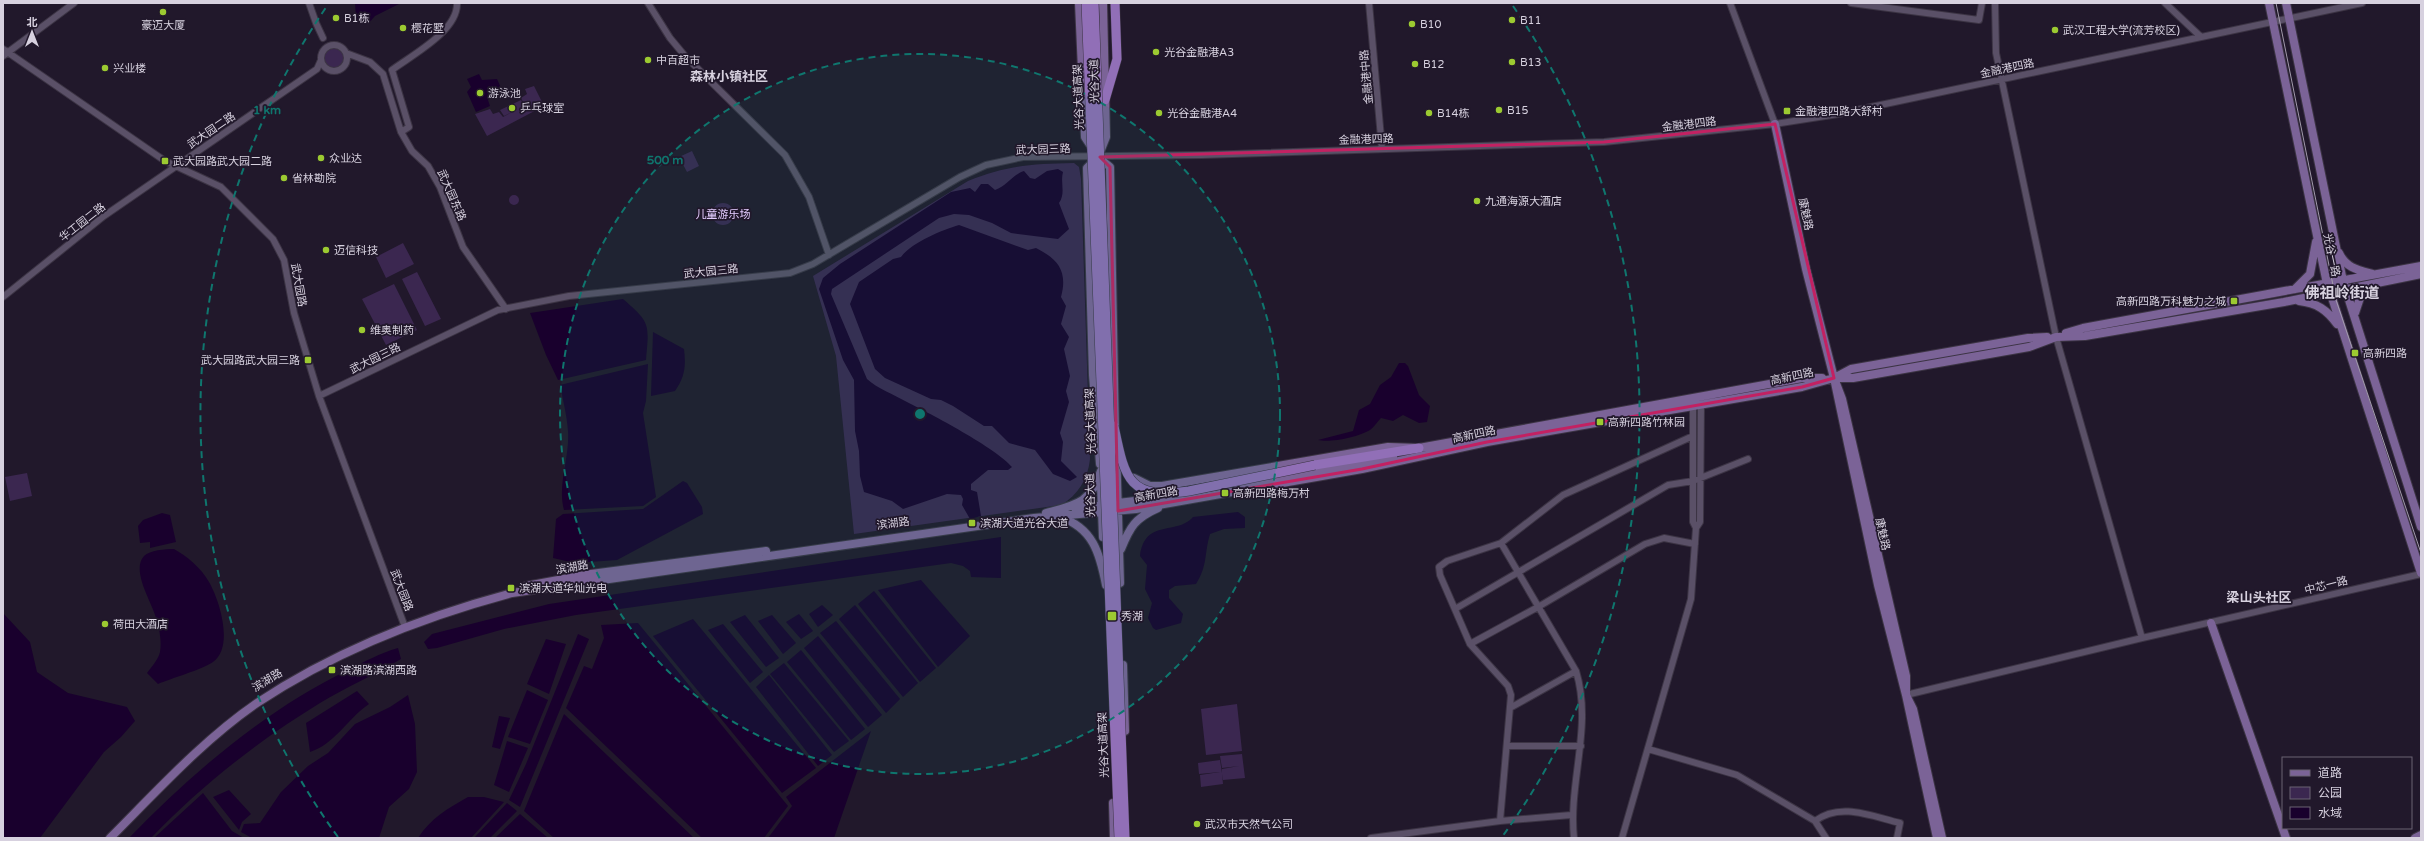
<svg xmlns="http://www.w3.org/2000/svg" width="2424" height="841" font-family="'Varela Round','Noto Sans SC',sans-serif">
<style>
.green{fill:#3b2750}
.water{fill:#19002d}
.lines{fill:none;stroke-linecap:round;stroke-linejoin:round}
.minor-casing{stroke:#3c3444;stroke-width:8}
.major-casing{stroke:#3c3444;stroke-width:10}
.highway-casing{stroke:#3c3444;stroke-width:10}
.minor{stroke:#5a5067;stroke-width:6}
.major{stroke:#7b6397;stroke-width:8}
.highway{stroke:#916fb7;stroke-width:9}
.tram{stroke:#a39cac;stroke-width:1}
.highway-bridge-casing{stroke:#3c3444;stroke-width:10;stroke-linecap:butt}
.highway-bridge{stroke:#916fb7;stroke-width:9}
.marked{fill:none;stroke:#c32162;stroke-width:3;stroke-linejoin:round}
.ring{fill:none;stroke:#0f766e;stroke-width:2;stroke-dasharray:7 5}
.poi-dot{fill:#9cca31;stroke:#21182b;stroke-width:1.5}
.labels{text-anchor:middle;stroke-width:3.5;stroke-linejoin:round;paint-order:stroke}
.poi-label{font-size:11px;fill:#d7d1df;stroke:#21182b;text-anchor:start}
.street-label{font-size:11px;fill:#d7d1df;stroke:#21182b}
.park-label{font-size:11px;fill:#e3ccff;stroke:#21182b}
.quarter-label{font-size:13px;font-weight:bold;fill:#d7d1df;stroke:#21182b}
.district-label{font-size:15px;font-weight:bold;fill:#d7d1df;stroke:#21182b}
.centre{fill:#0f766e;stroke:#21182b;stroke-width:2}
.ring-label{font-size:12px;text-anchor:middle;font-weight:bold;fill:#0f766e;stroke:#21182b;stroke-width:3.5;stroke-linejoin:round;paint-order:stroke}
</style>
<rect width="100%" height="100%" fill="#21182b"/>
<path class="green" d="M323 58a11 11 0 1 1 22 0a11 11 0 1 1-22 0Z
M 534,86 L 544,106 L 487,136 L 475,114 L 490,109 L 493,114 L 499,112 L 503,117 L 520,108 L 504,116 L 500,110 L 521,100 L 525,106 L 521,98 L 527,94 L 525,89 Z
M 692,151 L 699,166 L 687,172 L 679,157 Z
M 1074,163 L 1079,167 L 1081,179 L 1090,459 C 1088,479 1078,495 1061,505 L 854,534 L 836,356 L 813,276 L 968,181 C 1007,165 1032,164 1074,163 Z
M509 200a5 5 0 1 1 10 0a5 5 0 1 1-10 0Z
M712 214a11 11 0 1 1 22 0a11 11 0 1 1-22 0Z
M 403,243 L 414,264 L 386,278 L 376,257 Z
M 417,272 L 441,319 L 425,326 L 402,279 Z
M 394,284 L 417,330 L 386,345 L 362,299 Z
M 27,473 L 32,496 L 10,501 L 5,477 Z
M 1237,704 L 1242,751 L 1206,755 L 1201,709 Z
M 1242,754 L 1245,778 L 1223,780 L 1222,774 L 1223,784 L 1201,787 L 1200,775 L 1220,772 L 1199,774 L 1198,763 L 1220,760 L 1222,773 L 1222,769 L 1239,766 L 1222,768 L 1220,756 Z"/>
<path class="water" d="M 355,3 L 401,3 L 375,16 L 368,24 L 361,24 L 356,18 Z
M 479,74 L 482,80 L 497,79 L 502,90 L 491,94 L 492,97 L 488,100 L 490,106 L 476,112 L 467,92 L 471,87 L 467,79 Z
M 1058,169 L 1063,172 C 1060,183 1066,193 1059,203 L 1069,229 L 1058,239 L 1011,233 L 992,223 L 969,215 L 954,214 L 939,218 L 832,289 L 831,294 L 867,379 C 878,389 893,394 907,402 C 931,414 996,448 1012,467 L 1008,470 L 988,470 L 971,484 L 971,490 L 977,492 L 981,516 L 970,519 L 962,505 L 963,499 L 961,495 L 947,494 L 903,509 L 892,501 L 864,492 L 860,476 L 859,451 L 855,431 L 854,380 L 843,360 L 819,289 L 823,278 L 840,264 L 951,192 L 970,188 L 975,192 L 981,184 L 988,184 L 995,190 C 1007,186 1012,175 1024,171 L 1030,178 L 1035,179 L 1047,171 Z
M 959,225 L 1028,250 L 1036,248 C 1058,259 1068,271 1061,297 L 1066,306 L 1061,324 L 1069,337 L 1064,349 L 1070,376 L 1066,391 L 1069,402 L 1060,433 L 1063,442 L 1061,461 L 1077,477 L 1070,481 L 1053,474 L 1035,450 L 1009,443 L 992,426 L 984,426 L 953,406 L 941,400 L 931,399 L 885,378 L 875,369 L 850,304 L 859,282 L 893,259 L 901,257 C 911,243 942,230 959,225 Z
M 623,299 C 651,323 649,324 646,360 L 558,380 L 546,355 L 530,313 Z
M 653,332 L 684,349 C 686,366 685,377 675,391 L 651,396 Z
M 1399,363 L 1405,363 L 1408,366 L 1419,395 L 1430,406 L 1427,422 L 1419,423 L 1403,415 L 1393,421 L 1381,418 C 1377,422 1374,427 1370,430 C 1359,437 1330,443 1318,440 L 1353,431 L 1359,410 L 1370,404 L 1380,385 L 1391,377 Z
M 648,364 L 646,401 L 643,413 L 656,497 L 643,506 L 564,510 C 557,485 570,457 568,431 C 567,416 563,400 560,385 Z
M 683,481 L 687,483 L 702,507 L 703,514 L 617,560 L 575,563 L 553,558 L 556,519 L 563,514 L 643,509 Z
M 1238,512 L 1245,517 L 1245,528 L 1224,529 L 1210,534 C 1204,554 1208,565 1196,584 L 1175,586 L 1169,590 L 1169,598 L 1183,614 L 1181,623 L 1156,630 L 1153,628 L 1148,618 L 1152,603 L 1145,589 L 1147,565 L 1140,556 C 1145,518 1176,536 1193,517 Z
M 162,513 L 170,515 L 176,542 L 150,548 L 150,542 L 140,543 L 138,526 L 143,520 Z
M 1001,537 L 1001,578 L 971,577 L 970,571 L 963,566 L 951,563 L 576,615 L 504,629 L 437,648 L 428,649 L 424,642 L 432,634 L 549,604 Z
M 174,549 C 187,556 202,569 209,582 C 220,601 234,647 213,662 C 201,670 172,678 158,684 L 147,673 C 152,666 158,660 160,652 C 162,640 159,626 155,615 C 151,601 131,570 144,556 C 150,550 165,549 174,549 Z
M 921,580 L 970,636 L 938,667 L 878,590 Z
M 874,591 L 936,668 L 920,682 L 858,604 Z
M 822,605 L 833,615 L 818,627 L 809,614 Z
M 855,605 L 918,683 L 903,697 L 839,619 Z
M 3,613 L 30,642 L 37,672 L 68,693 L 127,707 L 135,721 L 121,737 L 104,752 L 40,838 L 3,838 Z
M 799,614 L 813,631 L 801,639 L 786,622 Z
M 745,615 L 779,658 L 766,667 L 730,622 Z
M 772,615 L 796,643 L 783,654 L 758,621 Z
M 693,619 L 816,768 L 782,793 L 653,636 Z
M 836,621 L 900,699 L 886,713 L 820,633 Z
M 638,623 L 788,806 L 764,838 L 702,838 L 566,708 L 584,666 L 592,669 L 604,638 L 601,625 Z
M 723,624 L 763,672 L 750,683 L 708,630 Z
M 578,634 L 589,639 L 520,807 L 509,800 L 526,764 Z
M 818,636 L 882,715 L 868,727 L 804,648 Z
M 546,639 L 566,644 L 549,694 L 527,684 Z
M 398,648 L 401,659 C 375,675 346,687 320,703 C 258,741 202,785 151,838 L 129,838 C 193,772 264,711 348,670 C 364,662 380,653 398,648 Z
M 801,650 L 865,729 L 851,740 L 787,662 Z
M 784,663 L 849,741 L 834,752 L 770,674 Z
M 769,675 L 832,755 L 818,766 L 756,687 Z
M 527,690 L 548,700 L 530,744 L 508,737 Z
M 357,691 L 369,704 C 347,719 335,744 310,752 L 306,723 Z
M 408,695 L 415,724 L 417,772 L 409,789 L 389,807 L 379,838 L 252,838 L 241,832 L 244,824 L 260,823 L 281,792 L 308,766 L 328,753 L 355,724 L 390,707 Z
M 564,714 L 694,838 L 554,838 L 524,811 Z
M 499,716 L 510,718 L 500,749 L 492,747 Z
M 871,731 L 834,838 L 768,838 L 792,806 L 786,797 Z
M 507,741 L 528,748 L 509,792 L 494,785 Z
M 229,790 L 251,814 L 242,822 L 239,830 L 213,797 Z
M 203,793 L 232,831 L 244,838 L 154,838 Z
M 468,797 L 484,797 L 504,802 L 471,838 L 418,838 C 430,819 448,808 468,797 Z
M 507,803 L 517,811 L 490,838 L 474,838 Z
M 520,814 L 548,838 L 495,838 Z"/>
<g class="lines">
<defs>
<path id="minor" d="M 309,3 L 316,23 L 323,38
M 648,3 L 670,38 L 685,56 L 785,155 L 809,197 L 829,255
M 1369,3 L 1382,149
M 1730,3 L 1775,124
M 1851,3 L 1979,20 L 1982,3
M 1995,3 L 1996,53 L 2056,337 L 2142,638
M 2165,3 L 2201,37
M321 58a13 13 0 1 1 26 0a13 13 0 1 1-26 0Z
M 3,49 L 165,161 L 221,187 L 273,239 L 284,260 L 294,313 L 319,396 L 405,627
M 346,53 L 370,62 L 383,74 L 401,132 L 412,151 L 428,166 L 440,187 L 463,247 L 506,309
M 3,56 L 74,3
M 401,132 L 409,127 L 392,70 C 412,55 458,31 457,3
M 3,297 L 104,216 L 317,69 L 321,60
M 319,396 L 498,310 L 569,296 L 790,273 L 813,264 L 960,177 L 986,165 L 1023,157 L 1202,155 L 1604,142 L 1775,124 L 1838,114 L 2362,3
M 1696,528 L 1700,522 L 1701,404
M 1501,543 L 1576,671 C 1593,726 1568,783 1574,838
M 1455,609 L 1668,485 L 1693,481 L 1748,459
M 1470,644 L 1538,607 L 1645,544 L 1664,538 L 1695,544
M 1906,695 L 2142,638 L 2421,574
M 1510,708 L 1576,671
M 1507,746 L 1581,746
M 1648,749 L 1737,775 L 1815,821 L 1826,838
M 1500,821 L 1511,695 L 1508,686 L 1470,644 L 1440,575 L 1439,567 L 1447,561 L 1501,543 L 1563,495 L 1693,436
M 1815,821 C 1840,802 1871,816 1900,823 L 1897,838
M 1371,838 L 1500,821 L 1571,815
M 1622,838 L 1691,599 L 1696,528 L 1693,522 L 1693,406"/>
<path id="major" d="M 1079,3 L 1085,137 L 1098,157 L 1110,167 L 1115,431
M 2269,3 L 2326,279 L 2421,573
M 2286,3 L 2343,281 L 2421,527
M 1775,124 L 1806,269 L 1834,378
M 2339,253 C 2346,268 2358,270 2373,274
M 2295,289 L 2310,274 L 2316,242
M 2299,301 C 2317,303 2327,310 2337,324
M 2355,313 L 2361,295 L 2372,286
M 2066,333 L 2083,328 L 2421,266
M 1836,377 L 1851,369 L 2028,338 L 2047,337
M 1834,378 L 1842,399 L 1906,676 L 1906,695 L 1878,585 Z
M 1116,445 L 1120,583
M 1100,464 L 1093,375 L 1087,168 L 1098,157 L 1106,137 L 1103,3
M 1134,478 L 1150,486 L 1162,486 L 1388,447 L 1419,448 L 1802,378 L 1822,378
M 1101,485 L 1103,537
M 1237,485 L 1393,456
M 1075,508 L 1178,496
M 1046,513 C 1076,505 1091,503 1101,471
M 1059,517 C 1093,527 1100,554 1106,585
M 1121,549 C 1130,527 1135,518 1158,508
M 526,586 L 591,574 L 766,551
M 2211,623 L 2286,838
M 1123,665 L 1125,731
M 1113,803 L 1114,838
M 110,838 C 156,792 203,740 257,703 C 335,651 422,617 512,593 L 1034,518 L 1136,509 L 1362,469 L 1487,442 L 1802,387 L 1834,378 L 1853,378 L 2029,347 L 2056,337 L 2085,336 L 2284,302 L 2421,274
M 1937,838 L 1906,695 L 1913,709 L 1942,838
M 2415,838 L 2421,835"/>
<path id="highway" d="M 1105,100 L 1117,59 L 1115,3
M 1315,465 L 1419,448"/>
</defs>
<use href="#minor" class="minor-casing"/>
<use href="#major" class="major-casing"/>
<use href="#highway" class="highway-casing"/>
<use href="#minor" class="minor"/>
<use href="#major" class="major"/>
<use href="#highway" class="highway"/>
<path class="tram" d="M 2276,3 L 2336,300 L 2421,553"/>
<defs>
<path id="highway-bridge" d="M 1086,3 L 1119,838
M 1094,3 L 1125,838
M 1114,426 C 1125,479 1128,500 1189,491 L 1315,465"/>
</defs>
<use href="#highway-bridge" class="highway-bridge-casing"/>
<use href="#highway-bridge" class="highway-bridge"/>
</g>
<path class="marked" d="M 1775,124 L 1834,378 L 1802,387 L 1487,442 L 1362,469 L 1118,511 L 1110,167 L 1100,157 L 1604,142 Z"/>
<circle cx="920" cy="414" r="360" fill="#0f766e" fill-opacity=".12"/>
<g class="ring">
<circle cx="920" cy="414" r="360"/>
<path d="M338 837A720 720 0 0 1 327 6M1513 6A720 720 0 0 1 1502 837"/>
</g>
<g class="poi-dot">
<circle cx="163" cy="12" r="4"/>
<circle cx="336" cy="18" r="4"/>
<circle cx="1512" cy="20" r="4"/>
<circle cx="1412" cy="24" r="4"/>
<circle cx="403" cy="28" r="4"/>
<circle cx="2055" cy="30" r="4"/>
<circle cx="1156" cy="52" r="4"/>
<circle cx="648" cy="60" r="4"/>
<circle cx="1512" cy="62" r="4"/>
<circle cx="1415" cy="64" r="4"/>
<circle cx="105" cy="68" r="4"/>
<circle cx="480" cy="93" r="4"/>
<circle cx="512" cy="108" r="4"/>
<circle cx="1499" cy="110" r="4"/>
<rect x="1783" y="107" width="8" height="8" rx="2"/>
<circle cx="1159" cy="113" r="4"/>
<circle cx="1429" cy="113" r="4"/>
<circle cx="321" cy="158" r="4"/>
<rect x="161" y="157" width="8" height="8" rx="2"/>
<circle cx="284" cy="178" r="4"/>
<circle cx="1477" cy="201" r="4"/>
<circle cx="326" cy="250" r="4"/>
<rect x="2230" y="297" width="8" height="8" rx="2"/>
<circle cx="362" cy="330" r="4"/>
<rect x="2351" y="349" width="8" height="8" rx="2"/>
<rect x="304" y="356" width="8" height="8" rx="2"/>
<rect x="1596" y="418" width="8" height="8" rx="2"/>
<rect x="1221" y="489" width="8" height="8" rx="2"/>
<rect x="968" y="519" width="8" height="8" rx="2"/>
<rect x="507" y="584" width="8" height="8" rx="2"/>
<rect x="1107" y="611" width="10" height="10" rx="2"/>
<circle cx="105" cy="624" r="4"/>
<rect x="328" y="666" width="8" height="8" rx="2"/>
<circle cx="1197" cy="824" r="4"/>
</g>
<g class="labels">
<g class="poi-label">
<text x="344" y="22">B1栋</text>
<text x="1520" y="24">B11</text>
<text x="1420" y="28">B10</text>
<text x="163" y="29" text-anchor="middle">豪迈大厦</text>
<text x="411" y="32">樱花墅</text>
<text x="2063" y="34">武汉工程大学(流芳校区)</text>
<text x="1164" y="56">光谷金融港A3</text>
<text x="656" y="64">中百超市</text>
<text x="1520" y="66">B13</text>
<text x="1423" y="68">B12</text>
<text x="113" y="72">兴业楼</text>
<text x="488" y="97">游泳池</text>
<text x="520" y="112">乒乓球室</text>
<text x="1507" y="114">B15</text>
<text x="1795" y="115">金融港四路大舒村</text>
<text x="1167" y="117">光谷金融港A4</text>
<text x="1437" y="117">B14栋</text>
<text x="329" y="162">众业达</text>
<text x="173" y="165">武大园路武大园二路</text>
<text x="292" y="182">省林勘院</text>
<text x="1485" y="205">九通海源大酒店</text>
<text x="334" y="254">迈信科技</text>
<text x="2226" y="305" text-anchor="end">高新四路万科魅力之城</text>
<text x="370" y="334">维奥制药</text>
<text x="2363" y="357">高新四路</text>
<text x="300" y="364" text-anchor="end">武大园路武大园三路</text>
<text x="1608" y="426">高新四路竹林园</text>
<text x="1233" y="497">高新四路梅万村</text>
<text x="980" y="527">滨湖大道光谷大道</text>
<text x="519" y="592">滨湖大道华灿光电</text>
<text x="1121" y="620">秀湖</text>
<text x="113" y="628">荷田大酒店</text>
<text x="340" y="674">滨湖路滨湖西路</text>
<text x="1205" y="828">武汉市天然气公司</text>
</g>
<g class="street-label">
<text transform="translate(2007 68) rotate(-12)" y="4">金融港四路</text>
<text transform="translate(1366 77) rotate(-95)" y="4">金融港中路</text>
<text transform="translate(1094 81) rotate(-91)" y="4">光谷大道</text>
<text transform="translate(1078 97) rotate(-92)" y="4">光谷大道高架</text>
<text transform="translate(1689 124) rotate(-7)" y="4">金融港四路</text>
<text transform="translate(211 130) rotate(-34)" y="4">武大园二路</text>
<text transform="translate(1366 139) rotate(-2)" y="4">金融港四路</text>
<text transform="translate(1043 149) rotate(-2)" y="4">武大园三路</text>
<text transform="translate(452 195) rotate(66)" y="4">武大园东路</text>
<text transform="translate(1806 214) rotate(78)" y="4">康魅路</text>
<text transform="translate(82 222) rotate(-38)" y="4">华工园二路</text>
<text transform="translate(2332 255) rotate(78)" y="4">光谷一路</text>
<text transform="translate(711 271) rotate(-6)" y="4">武大园三路</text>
<text transform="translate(299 285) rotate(80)" y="4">武大园路</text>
<text transform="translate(375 358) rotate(-26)" y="4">武大园三路</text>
<text transform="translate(1792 376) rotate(-12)" y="4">高新四路</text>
<text transform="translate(1090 421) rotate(-92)" y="4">光谷大道高架</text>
<text transform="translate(1474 434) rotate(-12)" y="4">高新四路</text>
<text transform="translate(1156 494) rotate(-10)" y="4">高新四路</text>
<text transform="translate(1090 495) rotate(-91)" y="4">光谷大道</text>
<text transform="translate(893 523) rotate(-8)" y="4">滨湖路</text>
<text transform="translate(1883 534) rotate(77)" y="4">康魅路</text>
<text transform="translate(572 567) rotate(-10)" y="4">滨湖路</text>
<text transform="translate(2326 585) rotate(-14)" y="4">中芯一路</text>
<text transform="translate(402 590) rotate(69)" y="4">武大园路</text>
<text transform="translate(267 680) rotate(-31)" y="4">滨湖路</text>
<text transform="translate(1103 745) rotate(-92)" y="4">光谷大道高架</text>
</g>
<g class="park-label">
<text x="723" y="218">儿童游乐场</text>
</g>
<g class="quarter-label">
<text x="729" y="81">森林小镇社区</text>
<text x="2259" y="602">梁山头社区</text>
</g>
<g class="district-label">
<text x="2342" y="298">佛祖岭街道</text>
</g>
</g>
<circle cx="920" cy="414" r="6" class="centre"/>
<g class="ring-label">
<text x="267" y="114">1 km</text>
<text x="665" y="164">500 m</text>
</g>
<rect width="2424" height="841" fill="none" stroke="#d7d1df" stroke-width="8"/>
<rect x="2282" y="757" width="130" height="72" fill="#21182b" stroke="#6a6273"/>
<rect x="2290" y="770" width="20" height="6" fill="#7b6397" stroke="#6a6273"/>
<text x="2318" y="777" font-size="12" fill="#d7d1df">道路</text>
<rect x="2290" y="787" width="20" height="12" fill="#3b2750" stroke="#6a6273"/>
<text x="2318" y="797" font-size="12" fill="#d7d1df">公园</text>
<rect x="2290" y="807" width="20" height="12" fill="#19002d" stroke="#6a6273"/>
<text x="2318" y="817" font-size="12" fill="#d7d1df">水域</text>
<g transform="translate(32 32)" stroke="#21182b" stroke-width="3" paint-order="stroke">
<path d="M0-3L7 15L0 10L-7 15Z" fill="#d7d1df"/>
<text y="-6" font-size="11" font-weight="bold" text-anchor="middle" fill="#d7d1df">北</text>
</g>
</svg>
